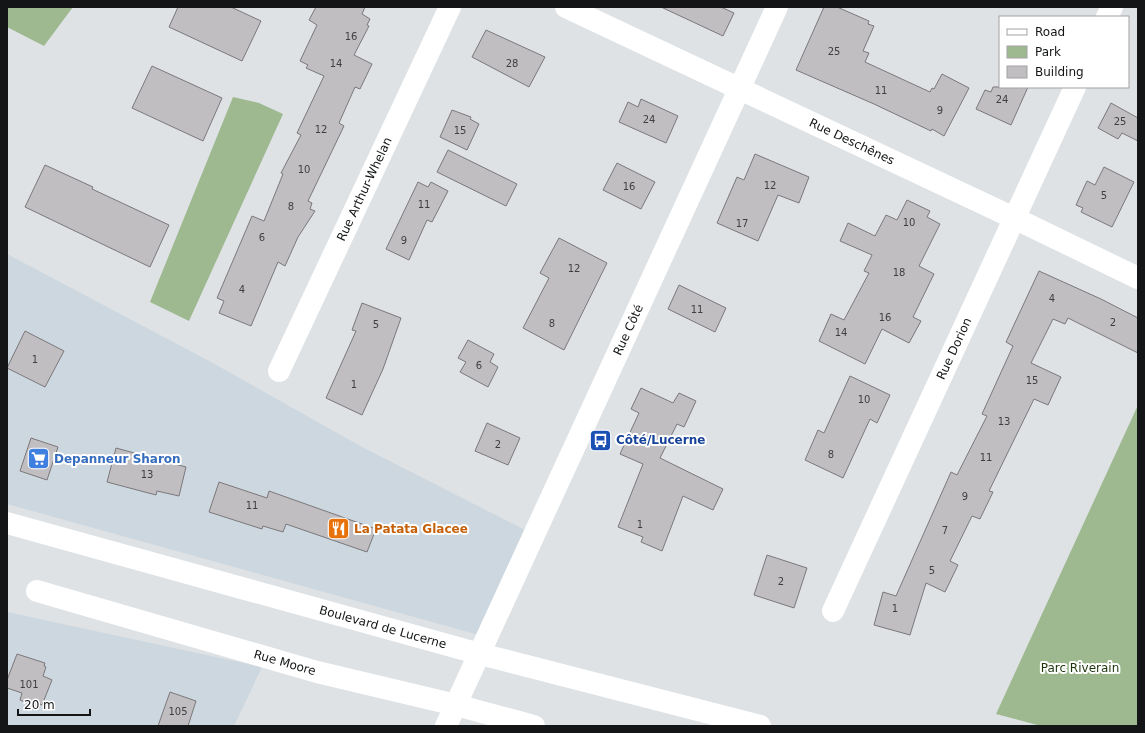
<svg xmlns="http://www.w3.org/2000/svg" width="1145" height="733" font-family="'DejaVu Sans',sans-serif">
<style>
.built{fill:#ccd7df}
.green{fill:#9eb990}
.building{fill:#c1bec2;stroke:#7b787b}
.lines{fill:none;stroke-linecap:round;stroke-linejoin:round}
.minor{stroke:#fff;stroke-width:22}
.major{stroke:#fff;stroke-width:22}
.labels{text-anchor:middle;stroke-width:4;stroke-linejoin:round;paint-order:stroke}
.number-label{font-size:10px;fill:#3e3f41}
.street-label{font-size:12px;fill:#131516;stroke:#fff}
.transit-label{font-size:12px;font-weight:bold;fill:#164399;stroke:#fff;text-anchor:start}
.shop-label{font-size:12px;font-weight:bold;fill:#366cbe;stroke:#fff;text-anchor:start}
.food-label{font-size:12px;font-weight:bold;fill:#c56008;stroke:#fff;text-anchor:start}
.park-label{font-size:12px;fill:#1c350d;stroke:#fff}
</style>
<rect width="100%" height="100%" fill="#dee2e5"/>
<path class="built" d="M 7,254 L 211,362 L 362,447 L 527,531 L 479,635 L 7,504 Z
M 7,612 L 262,667 L 234,726 L 7,726 Z"/>
<path class="green" d="M 7,7 L 73,7 L 44,46 L 7,27 Z
M 233,97 L 259,103 L 283,114 L 189,321 L 150,302 Z
M 1138,405 L 1138,726 L 1041,726 L 996,714 Z"/>
<path class="building" d="M 178,7 L 231,7 L 261,21 L 242,61 L 169,27 Z
M 316,7 L 365,7 L 362,14 L 370,19 L 367,25 L 369,26 L 354,55 L 372,64 L 360,89 L 355,87 L 339,123 L 344,126 L 308,201 L 312,203 L 310,209 L 315,211 L 298,237 L 285,266 L 278,262 L 251,326 L 219,313 L 224,301 L 217,298 L 252,216 L 264,221 L 283,174 L 281,173 L 301,135 L 297,133 L 324,76 L 306,68 L 308,65 L 300,61 L 317,25 L 309,20 Z
M 661,7 L 721,7 L 734,13 L 723,36 Z
M 824,7 L 837,7 L 869,21 L 868,24 L 874,26 L 863,51 L 869,53 L 865,62 L 930,92 L 932,88 L 934,89 L 942,74 L 969,88 L 944,136 L 932,129 L 931,131 L 874,104 L 796,70 Z
M 486,30 L 545,57 L 529,87 L 472,57 Z
M 152,66 L 222,98 L 203,141 L 132,108 Z
M 993,87 L 1028,87 L 1011,125 L 976,109 L 985,90 L 991,92 Z
M 641,99 L 678,116 L 666,143 L 619,122 L 628,102 L 638,107 Z
M 1111,103 L 1138,118 L 1138,141 L 1122,133 L 1118,139 L 1098,128 Z
M 452,110 L 471,117 L 470,119 L 479,124 L 467,150 L 440,137 Z
M 448,150 L 517,184 L 506,206 L 437,172 Z
M 755,154 L 809,177 L 799,203 L 778,195 L 758,241 L 717,223 L 737,177 L 744,180 Z
M 617,163 L 655,182 L 641,209 L 603,190 Z
M 45,165 L 93,187 L 92,189 L 169,225 L 150,267 L 25,207 Z
M 1104,167 L 1134,182 L 1112,227 L 1081,212 L 1083,208 L 1076,205 L 1087,181 L 1095,185 Z
M 418,182 L 428,187 L 431,182 L 448,191 L 432,222 L 427,220 L 409,260 L 386,249 Z
M 907,200 L 930,211 L 927,217 L 940,224 L 919,266 L 934,274 L 913,317 L 921,321 L 909,343 L 882,329 L 865,364 L 819,341 L 831,314 L 844,320 L 869,273 L 864,271 L 872,255 L 840,241 L 848,223 L 875,236 L 886,215 L 897,220 Z
M 559,238 L 607,263 L 564,350 L 523,328 L 549,278 L 540,273 Z
M 1039,271 L 1101,299 L 1138,318 L 1138,353 L 1068,318 L 1065,324 L 1053,319 L 1031,363 L 1061,377 L 1048,405 L 1034,399 L 989,491 L 993,492 L 980,519 L 972,516 L 950,561 L 958,565 L 945,592 L 926,583 L 910,635 L 874,625 L 883,592 L 896,596 L 951,472 L 957,475 L 987,416 L 982,414 L 1013,346 L 1006,342 Z
M 679,285 L 726,308 L 715,332 L 668,309 Z
M 362,303 L 401,318 L 383,369 L 362,415 L 326,398 L 356,331 L 352,330 Z
M 25,331 L 64,351 L 45,387 L 7,368 Z
M 468,340 L 494,354 L 490,362 L 498,367 L 488,387 L 460,372 L 466,362 L 458,358 Z
M 850,376 L 890,395 L 877,423 L 870,419 L 843,478 L 805,460 L 818,430 L 824,433 Z
M 641,388 L 673,403 L 679,393 L 696,401 L 684,427 L 677,424 L 660,458 L 723,489 L 713,510 L 683,496 L 662,551 L 641,542 L 643,537 L 618,527 L 643,464 L 620,454 L 639,413 L 631,409 Z
M 487,423 L 520,438 L 508,465 L 475,451 Z
M 31,438 L 58,447 L 47,480 L 20,471 Z
M 116,448 L 186,467 L 179,496 L 157,491 L 156,495 L 107,482 Z
M 219,482 L 267,498 L 269,491 L 376,529 L 367,552 L 286,524 L 283,532 L 263,526 L 262,529 L 209,512 Z
M 767,555 L 807,568 L 794,608 L 754,595 Z
M 17,654 L 45,663 L 44,666 L 46,667 L 43,676 L 52,680 L 42,705 L 40,704 L 39,708 L 20,700 L 22,693 L 7,688 L 7,680 Z
M 170,692 L 196,701 L 188,726 L 158,726 Z"/>
<g class="lines">
<g class="minor">
<path id="s1" d="M 566,7 L 1014,218 L 1138,278"/>
<path d="M 1107,17 L 1112,7"/>
<path id="s2" d="M 279,371 L 450,7"/>
<path id="s3" d="M 37,591 L 317,672 L 456,705 L 534,726"/>
<path id="s4" d="M 833,611 L 1075,87"/>
<path id="s5" d="M 446,726 L 777,7"/>
</g>
<path class="major" id="s6" d="M 7,523 L 480,654 L 760,726"/>
</g>
<defs>
<symbol id="bus-square" viewBox="-11 -11 22 22"><rect x="-9" y="-9" width="18" height="18" rx="4" fill="#1a4fb4" stroke="#fff"/><path d="M-5-6H5V4H4V6H2V4H-2V6H-4V4H-5ZM-3.5-4V0h7V-4ZM-3.5 1.2v1.5H-2V1.2ZM2 1.2v1.5H3.5V1.2Z" fill="#fff"/></symbol>
<symbol id="supermarket-square" viewBox="-11 -11 22 22"><rect x="-9" y="-9" width="18" height="18" rx="4" fill="#3f7fe0" stroke="#fff"/><path d="M-6-5.5h2.5l.6 2H6L4.5 2H-2.5L-4.4-4H-6ZM-1.5 3.2a1.3 1.3 0 1 0 .1 0ZM3 3.2a1.3 1.3 0 1 0 .1 0Z" fill="#fff"/></symbol>
<symbol id="restaurant-square" viewBox="-11 -11 22 22"><rect x="-9" y="-9" width="18" height="18" rx="4" fill="#e8710a" stroke="#fff"/><path d="M-5-6h1v4h1v-4h1v4h1v-4h1v5L-1.5 .5V6h-2V.5L-5-1ZM5-6V6H3V1.5H1.5Q1.5-4 5-6Z" fill="#fff"/></symbol>
</defs>
<g fill-rule="evenodd">
<use href="#bus-square" x="588" y="428" width="25" height="25"/>
<use href="#supermarket-square" x="26" y="446" width="25" height="25"/>
<use href="#restaurant-square" x="326" y="516" width="25" height="25"/>
</g>
<g class="labels">
<g class="number-label">
<text x="351" y="40">16</text>
<text x="834" y="55">25</text>
<text x="336" y="67">14</text>
<text x="512" y="67">28</text>
<text x="881" y="94">11</text>
<text x="1002" y="103">24</text>
<text x="940" y="114">9</text>
<text x="649" y="123">24</text>
<text x="1120" y="125">25</text>
<text x="321" y="133">12</text>
<text x="460" y="134">15</text>
<text x="304" y="173">10</text>
<text x="770" y="189">12</text>
<text x="629" y="190">16</text>
<text x="1104" y="199">5</text>
<text x="424" y="208">11</text>
<text x="291" y="210">8</text>
<text x="909" y="226">10</text>
<text x="742" y="227">17</text>
<text x="262" y="241">6</text>
<text x="404" y="244">9</text>
<text x="574" y="272">12</text>
<text x="899" y="276">18</text>
<text x="242" y="293">4</text>
<text x="1052" y="302">4</text>
<text x="697" y="313">11</text>
<text x="885" y="321">16</text>
<text x="1113" y="326">2</text>
<text x="552" y="327">8</text>
<text x="376" y="328">5</text>
<text x="841" y="336">14</text>
<text x="35" y="363">1</text>
<text x="479" y="369">6</text>
<text x="1032" y="384">15</text>
<text x="354" y="388">1</text>
<text x="864" y="403">10</text>
<text x="1004" y="425">13</text>
<text x="498" y="448">2</text>
<text x="831" y="458">8</text>
<text x="986" y="461">11</text>
<text x="147" y="478">13</text>
<text x="965" y="500">9</text>
<text x="252" y="509">11</text>
<text x="640" y="528">1</text>
<text x="945" y="534">7</text>
<text x="932" y="574">5</text>
<text x="781" y="585">2</text>
<text x="895" y="612">1</text>
<text x="29" y="688">101</text>
<text x="178" y="715">105</text>
</g>
<g class="street-label">
<text dy="4" stroke="none"><textPath href="#s1" startOffset="316">Rue Deschênes</textPath></text>
<text dy="4" stroke="none"><textPath href="#s2" startOffset="201">Rue Arthur-Whelan</textPath></text>
<text dy="4" stroke="none"><textPath href="#s5" startOffset="436">Rue Côté</textPath></text>
<text dy="4" stroke="none"><textPath href="#s4" startOffset="289">Rue Dorion</textPath></text>
<text dy="4" stroke="none"><textPath href="#s6" startOffset="390">Boulevard de Lucerne</textPath></text>
<text dy="4" stroke="none"><textPath href="#s3" startOffset="258">Rue Moore</textPath></text>
</g>
<g class="transit-label">
<text x="616" y="444">Côté/Lucerne</text>
</g>
<g class="shop-label">
<text x="54" y="463">Depanneur Sharon</text>
</g>
<g class="food-label">
<text x="354" y="533">La Patata Glacee</text>
</g>
<g class="park-label">
<text x="1080" y="672">Parc Riverain</text>
</g>
</g>
<rect width="1145" height="733" fill="none" stroke="#131516" stroke-width="16"/>
<rect x="999" y="16" width="130" height="72" fill="#ffffff" stroke="#a1a1a2"/>
<rect x="1007" y="29" width="20" height="6" fill="#ffffff" stroke="#a1a1a2"/>
<text x="1035" y="36" font-size="12" fill="#131516">Road</text>
<rect x="1007" y="46" width="20" height="12" fill="#9eb990" stroke="#a1a1a2"/>
<text x="1035" y="56" font-size="12" fill="#131516">Park</text>
<rect x="1007" y="66" width="20" height="12" fill="#c1bec2" stroke="#a1a1a2"/>
<text x="1035" y="76" font-size="12" fill="#131516">Building</text>
<path d="M18 709v6h72v-6" fill="none" stroke="#131516" stroke-width="2"/>
<text x="24" y="709" font-size="12" fill="#131516" stroke="#ffffff" stroke-width="3" paint-order="stroke">20 m</text>
</svg>
